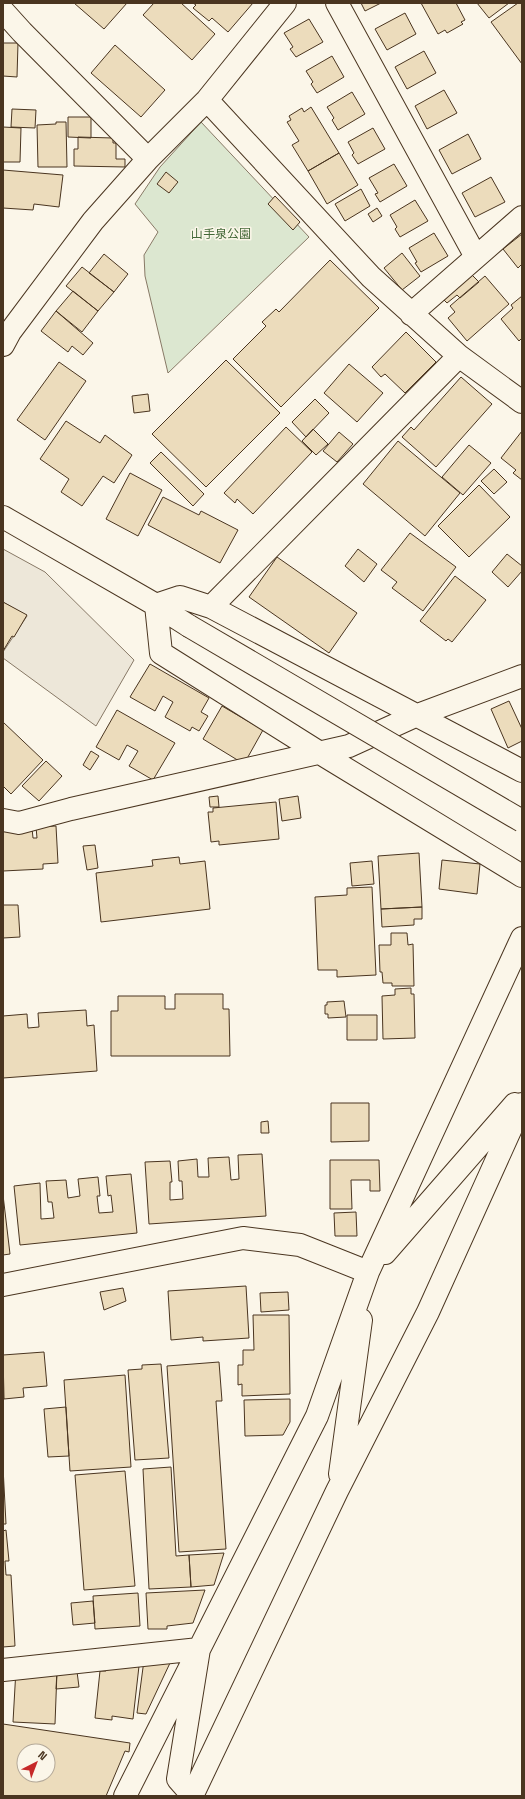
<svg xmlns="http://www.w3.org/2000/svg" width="525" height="1799" font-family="'Space Grotesk','Noto Sans JP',sans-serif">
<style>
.green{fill:#dce7d0;stroke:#887966}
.parking{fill:#ede7d9;stroke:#887966}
.building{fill:#ecdcbc;stroke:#4a3520;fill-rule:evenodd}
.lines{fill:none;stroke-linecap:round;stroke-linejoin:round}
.minor-casing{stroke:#4a3520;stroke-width:24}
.minor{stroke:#fbf6e9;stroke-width:22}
.minor-bridge-casing{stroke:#4a3520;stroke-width:24;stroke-linecap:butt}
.minor-bridge{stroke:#fbf6e9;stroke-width:22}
.labels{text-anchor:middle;stroke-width:3;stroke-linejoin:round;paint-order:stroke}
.park-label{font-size:12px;fill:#436837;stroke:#fbf6e9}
</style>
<rect width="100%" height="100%" fill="#fbf6e9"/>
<path class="green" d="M 201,122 L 309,237 L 168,373 L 145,276 L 144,255 L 158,232 L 135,204 L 160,167 Z"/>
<path class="parking" d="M 3,549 L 45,572 L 134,660 L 96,726 L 3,658 L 3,652 L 27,616 L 3,602 Z"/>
<path class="building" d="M 74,3 L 127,3 L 104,29 Z
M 154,3 L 181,3 L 215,34 L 192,60 L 143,15 Z
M 193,3 L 253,3 L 228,32 L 212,18 L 209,21 L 193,8 L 196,5 Z
M 361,3 L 381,3 L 365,11 Z
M 421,3 L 456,3 L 465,20 L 461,22 L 463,24 L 447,33 L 445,30 L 438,34 Z
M 477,3 L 509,3 L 489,18 Z
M 518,3 L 522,3 L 522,64 L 491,22 Z
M 405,13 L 416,34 L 387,50 L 375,29 Z
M 309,19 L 323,42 L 296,57 L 290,49 L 293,47 L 284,33 Z
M 3,43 L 18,43 L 17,77 L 3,76 Z
M 115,45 L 165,90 L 141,117 L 91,73 Z
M 424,51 L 436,73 L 407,89 L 395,67 Z
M 332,56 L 344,77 L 317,93 L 311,84 L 313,82 L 306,71 Z
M 444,90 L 457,113 L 427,129 L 415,106 Z
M 352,92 L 365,114 L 338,130 L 332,120 L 334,118 L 327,107 Z
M 311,107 L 339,153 L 308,171 L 292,145 L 299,141 L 287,122 L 291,120 L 289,116 L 302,108 L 304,112 Z
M 12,109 L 36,110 L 35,128 L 11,127 Z
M 68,117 L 91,117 L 91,138 L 68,137 Z
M 56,122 L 66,122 L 67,167 L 38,167 L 37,125 L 56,124 Z
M 3,127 L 21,128 L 20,162 L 3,162 Z
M 373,128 L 385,149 L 358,164 L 352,155 L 354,153 L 348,142 Z
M 468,134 L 481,159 L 452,174 L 439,150 Z
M 78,137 L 113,138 L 113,143 L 116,143 L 116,159 L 125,159 L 125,167 L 74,166 L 74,149 L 78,149 Z
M 339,153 L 358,185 L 327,204 L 308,171 Z
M 394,164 L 407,186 L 380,202 L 375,194 L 378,193 L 369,178 Z
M 3,170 L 63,175 L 59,207 L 34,204 L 33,210 L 3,208 Z
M 166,172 L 178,182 L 169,193 L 157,184 Z
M 491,177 L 505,202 L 475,217 L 462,193 Z
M 361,189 L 370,206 L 345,221 L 335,204 Z
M 275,196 L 300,222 L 293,230 L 268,204 Z
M 415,200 L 428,221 L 400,237 L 395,229 L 397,227 L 390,215 Z
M 377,208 L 382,216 L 373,222 L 368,214 Z
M 434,233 L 448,256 L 421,272 L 415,263 L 417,262 L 409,248 Z
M 522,234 L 522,264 L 518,268 L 503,249 Z
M 402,253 L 420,276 L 402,290 L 384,268 Z
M 104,254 L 128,274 L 114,292 L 89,273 Z
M 330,260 L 379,308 L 281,407 L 233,359 L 266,326 L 262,322 L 276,309 L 279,312 Z
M 82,267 L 114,292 L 98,311 L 66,286 Z
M 471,274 L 479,282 L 460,298 L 457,295 L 447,303 L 444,300 Z
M 485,276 L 509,304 L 467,341 L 448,318 L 455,312 L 450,306 Z
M 73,291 L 98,311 L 82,332 L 56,311 Z
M 522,296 L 522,338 L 519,341 L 501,319 L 513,308 L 511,305 Z
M 56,311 L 93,343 L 83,355 L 72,346 L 68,352 L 41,331 Z
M 406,332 L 436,362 L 405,393 L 385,374 L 381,377 L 372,367 Z
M 226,360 L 280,413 L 206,487 L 152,434 Z
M 59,362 L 86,381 L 45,440 L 17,420 Z
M 349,364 L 383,393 L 357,422 L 324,393 Z
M 461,377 L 492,404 L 436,467 L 402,437 L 411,427 L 414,430 Z
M 148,394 L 150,411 L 134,413 L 132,396 Z
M 315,399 L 329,413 L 306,437 L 292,422 Z
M 66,421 L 100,443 L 105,435 L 132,455 L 114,483 L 103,476 L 82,506 L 61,492 L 69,479 L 40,459 Z
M 286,427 L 312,452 L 253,514 L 237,499 L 235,503 L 224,493 Z
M 313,429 L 328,444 L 316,455 L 302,441 Z
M 522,431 L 522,480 L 513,473 L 516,470 L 501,458 Z
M 339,432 L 353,444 L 337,462 L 323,451 Z
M 398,441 L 460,493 L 425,536 L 363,484 Z
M 469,445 L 491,463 L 463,495 L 442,477 Z
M 161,452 L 204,494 L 193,506 L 150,463 Z
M 494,469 L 507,482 L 494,494 L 481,481 Z
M 130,473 L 162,490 L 138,536 L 106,519 Z
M 479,485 L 510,517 L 469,557 L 438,526 Z
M 163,497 L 199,515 L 201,511 L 238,530 L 220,563 L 148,525 Z
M 410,533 L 456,567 L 423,611 L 392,588 L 397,582 L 381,570 Z
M 358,549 L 377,564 L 364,582 L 345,566 Z
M 507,554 L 522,566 L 522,571 L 508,587 L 492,572 Z
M 277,557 L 357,613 L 329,653 L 249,597 Z
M 455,576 L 486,600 L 452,642 L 448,639 L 446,641 L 420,621 Z
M 3,602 L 27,615 L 14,637 L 12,636 L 3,651 Z
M 150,664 L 209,698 L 201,712 L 208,716 L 199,731 L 192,727 L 190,731 L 165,717 L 173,702 L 163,696 L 155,711 L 130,697 Z
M 509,701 L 522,729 L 522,741 L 508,748 L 491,709 Z
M 222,706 L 263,730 L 244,764 L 203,739 Z
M 117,710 L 175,743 L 153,780 L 129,766 L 138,751 L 127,745 L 119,760 L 96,747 Z
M 3,722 L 43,760 L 11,794 L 3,786 Z
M 91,751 L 99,756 L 90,770 L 83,765 Z
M 46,761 L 62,776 L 39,801 L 22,786 Z
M 218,796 L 219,807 L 210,807 L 209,797 Z
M 298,796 L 301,818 L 282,821 L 279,799 Z
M 276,802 L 279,839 L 219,845 L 219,841 L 211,842 L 208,812 L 213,812 L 213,808 Z
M 56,826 L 58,863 L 43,864 L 43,869 L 3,871 L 3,829 L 32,828 L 33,838 L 37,838 L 36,827 Z
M 95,845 L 98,868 L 87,870 L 83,846 Z
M 419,853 L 422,907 L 381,909 L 378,856 Z
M 179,857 L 180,864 L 205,861 L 210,909 L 101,922 L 96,873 L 153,866 L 152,860 Z
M 442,860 L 480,864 L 477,894 L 439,889 Z
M 372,861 L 374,884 L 352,886 L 350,863 Z
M 372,887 L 376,975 L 337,977 L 337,970 L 318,970 L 315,897 L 347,895 L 347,888 Z
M 3,905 L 18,905 L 20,937 L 3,938 Z
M 422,907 L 422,919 L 414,919 L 414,925 L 382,927 L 381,909 Z
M 391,933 L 407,933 L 408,945 L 413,944 L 414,986 L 392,986 L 392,983 L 383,983 L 382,972 L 380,972 L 379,945 L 391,945 Z
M 411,988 L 411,994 L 414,994 L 415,1038 L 383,1039 L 382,996 L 395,995 L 395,989 Z
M 175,994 L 223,994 L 223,1009 L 229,1009 L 230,1056 L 111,1056 L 111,1011 L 118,1011 L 118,996 L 165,996 L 165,1009 L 175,1009 Z
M 344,1001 L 346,1017 L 328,1018 L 328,1014 L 325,1014 L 325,1005 L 327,1005 L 327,1002 Z
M 86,1010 L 87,1026 L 94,1025 L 97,1071 L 3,1078 L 3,1016 L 27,1014 L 28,1028 L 39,1027 L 38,1013 Z
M 347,1015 L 377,1015 L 377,1040 L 347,1040 Z
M 331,1103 L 369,1103 L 369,1141 L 331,1142 Z
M 268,1121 L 269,1133 L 261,1133 L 261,1122 Z
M 262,1154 L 266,1216 L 149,1224 L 145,1162 L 170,1161 L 172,1182 L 170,1182 L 170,1200 L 183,1199 L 182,1181 L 179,1181 L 178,1161 L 197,1159 L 198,1177 L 209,1177 L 208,1158 L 229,1157 L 231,1180 L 239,1179 L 238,1155 Z
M 330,1160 L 379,1160 L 380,1191 L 370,1191 L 370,1180 L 351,1180 L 352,1209 L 330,1209 Z
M 131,1174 L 137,1233 L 20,1245 L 14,1186 L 40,1183 L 41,1219 L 54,1218 L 52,1202 L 48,1202 L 46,1181 L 66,1180 L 68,1198 L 80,1196 L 78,1179 L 98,1177 L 100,1196 L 97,1196 L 99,1213 L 113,1212 L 111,1195 L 108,1196 L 106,1176 Z
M 3,1195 L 10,1254 L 3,1255 Z
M 356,1212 L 357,1236 L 335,1236 L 334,1213 Z
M 246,1286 L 249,1338 L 203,1341 L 203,1337 L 171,1340 L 168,1291 Z
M 123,1288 L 126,1301 L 104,1310 L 100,1292 Z
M 288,1292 L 289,1310 L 261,1312 L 260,1293 Z
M 253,1315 L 289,1315 L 290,1394 L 242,1396 L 242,1384 L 238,1385 L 238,1365 L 243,1365 L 243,1350 L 254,1350 Z
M 44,1352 L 47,1386 L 23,1388 L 24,1397 L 4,1399 L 3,1355 Z
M 219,1362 L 222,1401 L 216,1401 L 226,1549 L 179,1552 L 167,1366 Z
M 161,1364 L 169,1458 L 135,1460 L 128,1370 L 142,1369 L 142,1365 Z
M 125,1375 L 131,1467 L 70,1471 L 64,1380 Z
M 290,1399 L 290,1422 L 283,1435 L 245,1436 L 244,1400 Z
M 66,1407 L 69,1456 L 48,1457 L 44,1409 Z
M 3,1467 L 6,1524 L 3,1524 Z
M 171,1467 L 176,1556 L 189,1555 L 191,1587 L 149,1589 L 143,1469 Z
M 125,1471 L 135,1586 L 84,1590 L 75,1475 Z
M 6,1530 L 9,1561 L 5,1561 L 6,1575 L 11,1575 L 15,1646 L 3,1647 L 3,1531 Z
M 224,1553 L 214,1585 L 191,1587 L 189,1555 Z
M 205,1590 L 193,1623 L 167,1626 L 167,1629 L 148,1629 L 146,1593 Z
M 138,1593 L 140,1626 L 95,1629 L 93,1596 Z
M 93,1601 L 95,1623 L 73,1625 L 71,1603 Z
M 144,1660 L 170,1663 L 146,1714 L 137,1713 Z
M 107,1662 L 139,1666 L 133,1719 L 112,1716 L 112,1720 L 95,1718 L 100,1671 L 106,1671 Z
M 76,1664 L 79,1687 L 56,1689 L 57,1671 Z
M 16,1669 L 57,1671 L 55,1724 L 13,1722 Z
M 3,1724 L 130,1743 L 129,1752 L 125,1751 L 106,1796 L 3,1796 ZM 24,1751 L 48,1751 L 48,1775 L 24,1775 Z"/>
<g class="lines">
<defs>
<path id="minor" d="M 337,3 L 476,257
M 3,11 L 22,32 L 148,159
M 207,100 L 371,277 L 459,356 L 522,402
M 411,314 L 522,217
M 3,345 L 10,332 L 93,221 L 148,159 L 207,100 L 285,3
M 3,517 L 156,605 L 189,626
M 211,607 L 459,356
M 522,771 L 211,607 L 180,597 L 156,605 L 161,653 L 320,753 L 522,876
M 3,820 L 19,823 L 71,809 L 349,746 L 415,716 L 522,676
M 385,1253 L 515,1104
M 3,1285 L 243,1238 L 300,1245 L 368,1272
M 340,1474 L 361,1320
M 3,1670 L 199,1649 L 178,1779 L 192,1795
M 125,1796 L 317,1416 L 368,1272 L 522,938
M 192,1796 L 337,1491 L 428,1312 L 522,1104"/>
</defs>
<use href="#minor" class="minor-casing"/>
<use href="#minor" class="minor"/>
<defs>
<path id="minor-bridge" d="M 189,626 L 522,821"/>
</defs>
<use href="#minor-bridge" class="minor-bridge-casing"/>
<use href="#minor-bridge" class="minor-bridge"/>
</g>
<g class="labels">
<g class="park-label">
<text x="221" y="238">山手泉公園</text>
</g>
</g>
<rect width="525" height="1799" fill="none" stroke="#4a3520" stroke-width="8"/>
<g transform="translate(36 1763) rotate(42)"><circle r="19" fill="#fbf6e9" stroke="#b4a999"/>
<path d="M0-3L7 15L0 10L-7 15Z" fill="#c62828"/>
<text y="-6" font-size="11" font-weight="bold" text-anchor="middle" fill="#4a3520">N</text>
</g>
</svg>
